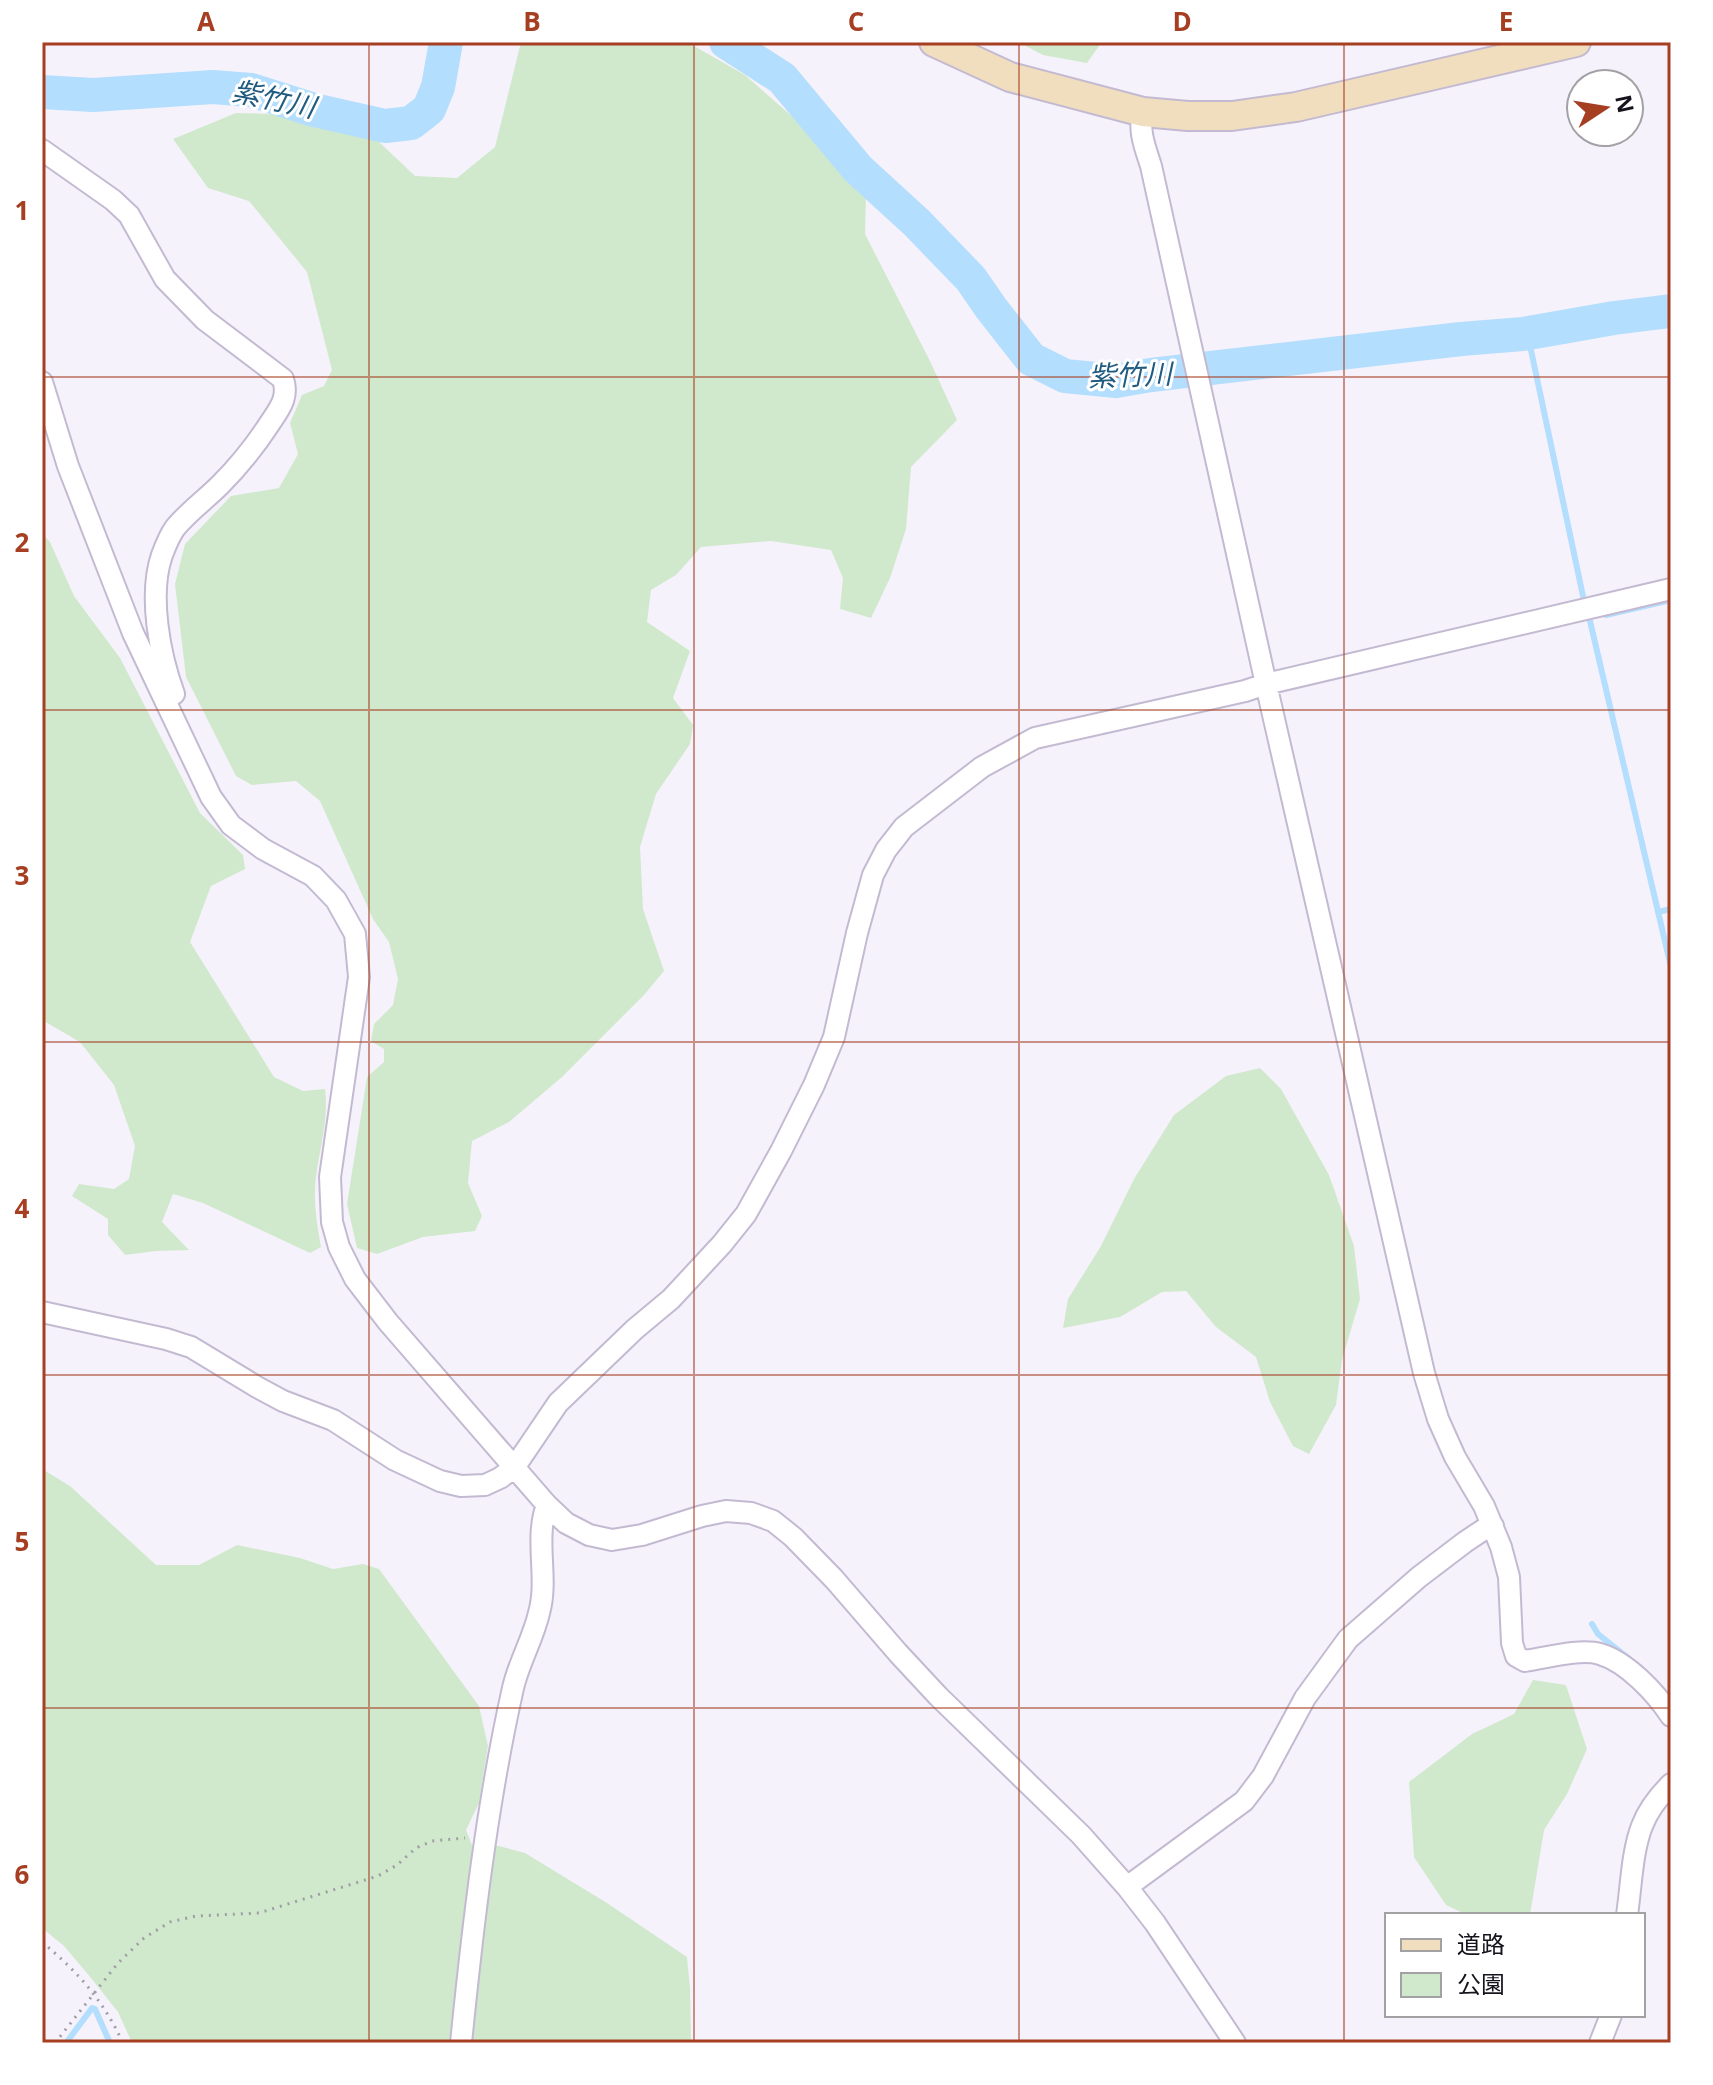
<svg xmlns="http://www.w3.org/2000/svg" width="1713" height="2085" font-family="'Open Sans','Noto Sans JP',sans-serif">
<style>
.green{fill:#d0e9cc}
.lines{fill:none;stroke-linecap:round;stroke-linejoin:round}
.stream{stroke:#b4defd;stroke-width:6}
.river{stroke:#b4defd;stroke-width:34}
.minor-casing{stroke:#c3bad2;stroke-width:24}
.secondary-casing{stroke:#c3bad2;stroke-width:32}
.path{stroke:#a09da6;stroke-width:3;stroke-dasharray:2 6;stroke-linecap:butt}
.minor{stroke:#fff;stroke-width:20}
.secondary{stroke:#f1debe;stroke-width:28}
.grid{fill:none;stroke:#a63e21;stroke-width:2;stroke-opacity:0.55}
.labels{text-anchor:middle;stroke-width:6;stroke-linejoin:round;paint-order:stroke}
.water-label{font-size:28px;font-style:italic;fill:#205b80;stroke:#fff}
.neatline{fill:none;stroke:#a63e21;stroke-width:3}
.grid-label{font-size:26px;text-anchor:middle;font-weight:bold;fill:#a63e21}
</style>
<rect width="100%" height="100%" fill="#f6f2fc"/>
<path class="green" d="M 521,42 L 687,42 L 745,75 L 795,119 L 866,194 L 865,234 L 930,361 L 957,420 L 911,467 L 906,529 L 890,578 L 871,618 L 840,609 L 843,578 L 831,550 L 771,541 L 701,547 L 676,575 L 651,590 L 647,622 L 690,651 L 673,698 L 693,725 L 690,744 L 656,794 L 640,847 L 643,909 L 664,971 L 644,995 L 562,1077 L 509,1122 L 472,1141 L 468,1183 L 482,1216 L 475,1231 L 423,1237 L 377,1254 L 357,1248 L 347,1204 L 367,1077 L 384,1062 L 384,1049 L 371,1041 L 374,1024 L 393,1005 L 398,979 L 389,942 L 373,919 L 320,801 L 296,781 L 252,785 L 236,776 L 186,677 L 175,584 L 185,544 L 231,496 L 279,488 L 298,454 L 290,423 L 302,395 L 324,386 L 332,370 L 307,272 L 249,201 L 208,188 L 173,139 L 236,113 L 276,114 L 376,139 L 415,176 L 457,178 L 495,147 Z
M 1018,42 L 1098,42 L 1099,46 L 1087,63 L 1043,55 Z
M 42,533 L 50,542 L 74,596 L 120,658 L 200,813 L 243,855 L 245,869 L 211,886 L 190,942 L 274,1077 L 303,1091 L 325,1089 C 329,1120 320,1146 316,1177 C 313,1201 317,1224 321,1247 L 310,1253 L 203,1203 L 173,1194 L 162,1222 L 189,1250 L 156,1251 L 125,1255 L 108,1235 L 108,1219 L 72,1196 L 79,1184 L 114,1189 L 129,1179 L 135,1146 L 114,1085 L 80,1042 L 42,1020 Z
M 1260,1068 L 1281,1089 L 1329,1175 L 1354,1246 L 1360,1299 L 1342,1360 L 1336,1405 L 1309,1454 L 1293,1446 L 1270,1402 L 1256,1357 L 1216,1327 L 1186,1291 L 1162,1292 L 1120,1317 L 1063,1328 L 1068,1299 L 1101,1246 L 1134,1179 L 1174,1115 L 1226,1076 Z
M 42,1469 L 70,1486 L 156,1565 L 199,1565 L 237,1545 L 300,1558 L 333,1569 L 363,1564 L 379,1569 L 479,1706 L 488,1746 L 479,1803 L 466,1830 L 472,1845 L 499,1846 L 525,1853 L 607,1903 L 687,1957 L 690,1988 L 691,2043 L 132,2043 L 118,2012 L 91,1978 L 64,1946 L 42,1928 Z
M 1533,1680 L 1566,1685 L 1587,1749 L 1567,1794 L 1544,1830 L 1530,1915 L 1467,1915 L 1446,1905 L 1414,1857 L 1409,1782 L 1472,1734 L 1514,1714 Z"/>
<g class="lines">
<path class="stream" d="M 1528,336 L 1583,596
M 1606,615 L 1671,600
M 1590,621 L 1671,967
M 1658,912 L 1671,909
M 1592,1624 L 1598,1634 L 1628,1658
M 66,2043 L 92,2008 L 95,2009 L 110,2043"/>
<path class="river" d="M 726,42 L 782,78 L 858,169 L 917,223 L 971,279 L 991,308 L 1031,359 L 1065,376 L 1116,381 L 1151,375 L 1461,339 L 1523,334 L 1614,318 L 1671,311
M 42,92 L 93,95 L 213,87 L 251,90 L 314,110 L 385,126 L 411,123 L 429,109 L 438,87 L 446,42"/>
<defs>
<path id="minor" d="M 1143,112 C 1138,131 1145,147 1151,166 L 1266,684 L 1424,1373 L 1438,1419 L 1455,1457 L 1484,1506 L 1501,1547 L 1509,1577 L 1512,1643 L 1516,1656 L 1525,1661 C 1545,1658 1581,1648 1600,1654 C 1627,1662 1656,1693 1671,1716
M 42,150 L 113,200 L 129,215 L 165,279 L 205,320 L 283,379 C 289,397 280,408 270,423 C 255,446 239,466 220,485 C 206,499 188,512 175,528 C 170,535 165,547 162,555 C 148,595 160,656 174,694
M 42,382 L 68,466 L 133,633 L 211,797 L 231,825 L 263,849 L 313,876 L 336,900 L 355,934 L 359,977 L 330,1177 L 332,1222 L 339,1247 L 355,1279 L 388,1322 L 547,1505 L 566,1523 L 589,1535 L 612,1540 L 642,1535 L 702,1516 L 726,1511 L 751,1513 L 773,1521 L 793,1537 L 834,1579 L 898,1653 L 938,1696 L 1081,1835 L 1127,1887 L 1155,1923 L 1235,2043
M 42,1312 L 166,1339 L 191,1347 L 257,1387 L 283,1401 L 333,1420 L 395,1460 L 440,1481 L 461,1486 L 485,1485 L 500,1478 L 514,1468 L 558,1403 L 635,1329 L 671,1299 L 722,1244 L 746,1214 L 781,1151 L 814,1085 L 834,1037 L 857,933 L 873,875 L 886,850 L 904,827 L 982,767 L 1035,738 L 1245,691 L 1266,684 L 1671,589
M 1127,1887 L 1244,1801 L 1263,1776 L 1305,1698 L 1348,1639 L 1419,1577 L 1465,1542 L 1483,1530 L 1493,1526
M 1627,1915 C 1631,1888 1632,1851 1642,1826 C 1648,1810 1659,1796 1671,1784
M 461,2043 C 473,1924 487,1804 513,1688 C 519,1662 533,1639 539,1613 C 549,1578 534,1539 547,1505
M 1600,2043 L 1611,2015"/>
<path id="secondary" d="M 934,42 L 1010,77 L 1143,112 L 1188,116 L 1232,116 L 1296,107 L 1576,42"/>
</defs>
<use href="#minor" class="minor-casing"/>
<use href="#secondary" class="secondary-casing"/>
<path class="path" d="M 42,1942 C 78,1972 103,2000 123,2043
M 55,2043 L 118,1963 L 144,1938 L 170,1922 L 196,1916 L 259,1913 L 378,1876 L 397,1865 L 416,1848 L 432,1841 L 465,1838"/>
<use href="#minor" class="minor"/>
<use href="#secondary" class="secondary"/>
</g>
<path class="grid" d="M 369,42 L 369,2043M 694,42 L 694,2043M 1019,42 L 1019,2043M 1344,42 L 1344,2043M 42,377 L 1671,377M 42,710 L 1671,710M 42,1042 L 1671,1042M 42,1375 L 1671,1375M 42,1708 L 1671,1708"/>
<g class="labels">
<g class="water-label">
<text transform="translate(274 99) rotate(12)" y="10">紫竹川</text>
<text transform="translate(1130 375) rotate(-2)" y="10">紫竹川</text>
</g>
</g>
<rect width="1713" height="2085" fill="none" stroke="#ffffff" stroke-width="88"/>
<rect x="1385" y="1913" width="260" height="104" fill="#ffffff" stroke="#a2a1a4" stroke-width="2"/>
<rect x="1401" y="1939" width="40" height="12" fill="#f1debe" stroke="#a2a1a4" stroke-width="2"/>
<text x="1457" y="1953" font-size="24" fill="#16131c">道路</text>
<rect x="1401" y="1973" width="40" height="24" fill="#d0e9cc" stroke="#a2a1a4" stroke-width="2"/>
<text x="1457" y="1993" font-size="24" fill="#16131c">公園</text>
<g transform="translate(1605 108) rotate(78)"><circle r="38" fill="#ffffff" stroke="#a2a1a4" stroke-width="2"/>
<path d="M0-6L14 30L0 20L-14 30Z" fill="#a63e21"/>
<text y="-12" font-size="22" font-weight="bold" text-anchor="middle" fill="#16131c">N</text>
</g>
<rect x="44" y="44" width="1625" height="1997" class="neatline"/>
<g class="grid-label">
<text x="206" y="31">A</text>
<text x="532" y="31">B</text>
<text x="856" y="31">C</text>
<text x="1182" y="31">D</text>
<text x="1506" y="31">E</text>
<text x="22" y="220">1</text>
<text x="22" y="552">2</text>
<text x="22" y="885">3</text>
<text x="22" y="1218">4</text>
<text x="22" y="1551">5</text>
<text x="22" y="1884">6</text>
</g>
</svg>
